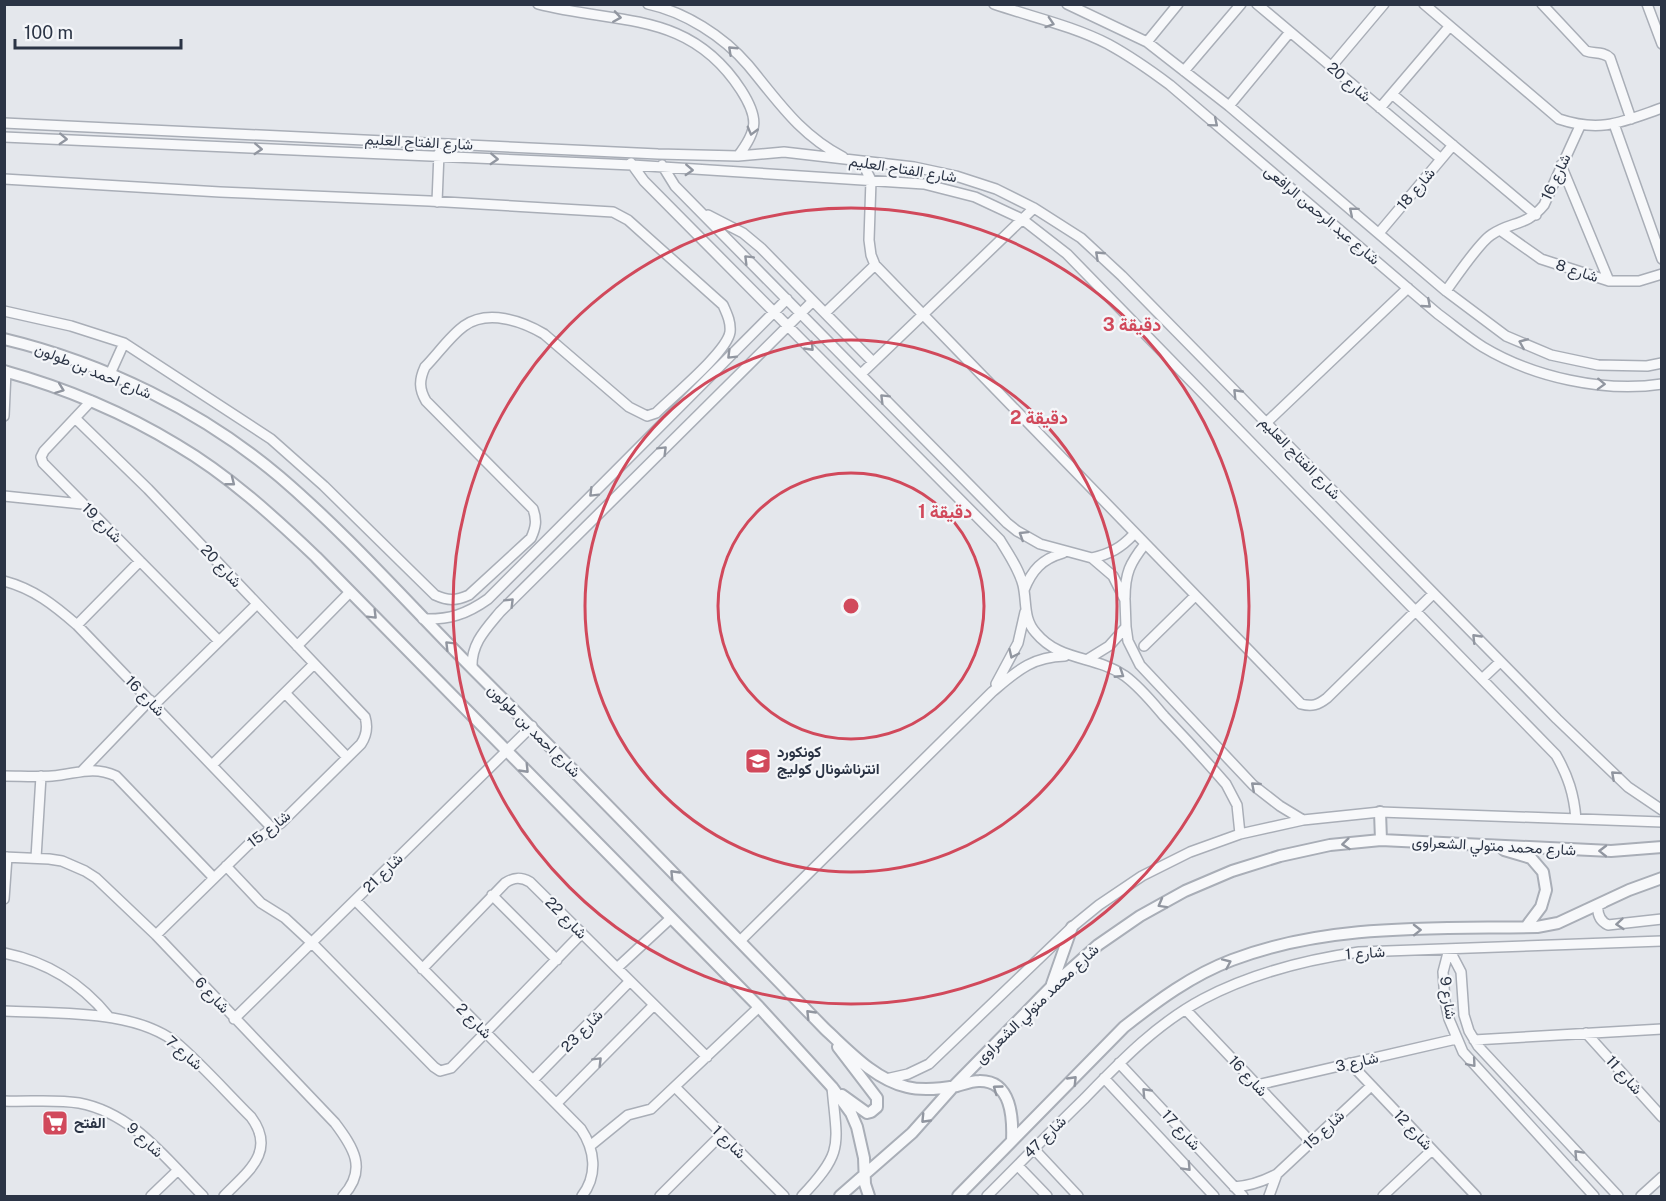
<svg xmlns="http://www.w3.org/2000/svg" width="1666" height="1201" font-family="'Public Sans',Vazirmatn,sans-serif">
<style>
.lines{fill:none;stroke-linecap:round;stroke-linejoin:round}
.minor-casing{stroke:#a9aeb7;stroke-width:12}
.tertiary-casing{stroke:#a9aeb7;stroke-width:14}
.minor{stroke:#f7f8fa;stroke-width:9}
.tertiary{stroke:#f7f8fa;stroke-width:10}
.oneway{stroke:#9196a0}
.ring{fill:none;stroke:#d1495b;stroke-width:3}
.labels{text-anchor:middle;stroke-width:4.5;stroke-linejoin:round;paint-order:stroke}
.street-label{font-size:15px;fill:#2b3445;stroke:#f4f6f9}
.poi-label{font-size:15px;font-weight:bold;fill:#2b3445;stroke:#f4f6f9;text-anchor:start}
.centre{fill:#d1495b;stroke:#f4f6f9;stroke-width:3}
.ring-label{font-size:18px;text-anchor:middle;font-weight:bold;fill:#d1495b;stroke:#f4f6f9;stroke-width:4.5;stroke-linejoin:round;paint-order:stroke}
</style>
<rect width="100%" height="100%" fill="#e4e7ec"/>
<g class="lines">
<defs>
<path id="minor" d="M 538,4 C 619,25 689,10 741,90 C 759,118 758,130 738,156
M 648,4 C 685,12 723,36 748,65 C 778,101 799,134 843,157
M 994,4 C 1032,17 1073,26 1108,44 C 1130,56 1150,70 1170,85 L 1438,314 C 1453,325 1467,337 1483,347 C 1533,377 1604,393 1662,384
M 1067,4 L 1147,42 L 1229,106 L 1446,291 L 1506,336 L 1551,355 L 1598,365 L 1647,366 L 1662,363
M 1257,4 L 1441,159
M 1424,4 L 1559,119 C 1601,133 1622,122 1662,108
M 1542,4 L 1586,51 C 1594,54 1603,51 1610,58 L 1631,119
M 1647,4 L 1662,44
M 1147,42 L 1178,4
M 1331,67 L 1384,4
M 1184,71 L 1241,4
M 1392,94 L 1536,215
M 1229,106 L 1290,32
M 1380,108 L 1449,27
M 4,123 L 658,154 L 738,156 L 784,152 L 914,167 L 956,176 L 996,189 L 1034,208 L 1081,238 L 1122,276 L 1557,719 L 1628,787 L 1662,810
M 1614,124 L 1662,259
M 4,137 L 632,165 L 924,184 L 975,197 L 1022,219 L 1067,254 L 1556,755 C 1568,776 1574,794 1576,819
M 862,162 L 871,180 L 869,240 L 871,255 L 875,265 L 1301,704 C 1312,707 1318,705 1327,698 L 1433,594
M 631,163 L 644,181 L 1000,540 C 1009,555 1019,569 1023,585 C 1027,602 1023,619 1036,633 C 1060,662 1095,655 1125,676 C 1140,687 1152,702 1164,716 C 1185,738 1206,761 1226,784 L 1237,805 L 1240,834
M 662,165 L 675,186 L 1007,523 L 1017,531 L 1040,544 L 1092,558 L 1113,576 L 1125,600 L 1126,627 L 1128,641 L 1140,665 L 1253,785 L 1280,806 L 1303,820
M 1561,165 L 1609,281
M 4,179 L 220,192 L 429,201 L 613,212 L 628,220 L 723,305 C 727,314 731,322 730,332 C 727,352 672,397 656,413 L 647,416 L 629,407 L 544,334 C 522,321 488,309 464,326 C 450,336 437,355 425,367 C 419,380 419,389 426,401 L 533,509 C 537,520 536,527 531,538 L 469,595 C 456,601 448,601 435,595 L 324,486 L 271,439 L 124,343 L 71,326 L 4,311
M 437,202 L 439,153
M 708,215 L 743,233 L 761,248 L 873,362
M 1500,230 L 1541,259 L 1609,281 L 1639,281 L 1662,274
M 1379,233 L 1453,145
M 1446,291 C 1456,277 1479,243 1491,235 C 1511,221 1526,227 1544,205 L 1580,126
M 825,313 L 875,265
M 110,374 L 124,343
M 861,374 L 1034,208
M 91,401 L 44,451 L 41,457 L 43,463 L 219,641
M 4,416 L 6,371
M 75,418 L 148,489 L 365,717 C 368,727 367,735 361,744 L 281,823 L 248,845 L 156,935
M 1266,423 L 1408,288
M 4,496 L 82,504
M 1092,558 C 1110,554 1121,548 1134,534
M 4,581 C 34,589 54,605 77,625 L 273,829
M 1024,590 C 1032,570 1042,559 1063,553
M 1125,598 C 1125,573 1130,563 1145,544
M 423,619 C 449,620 467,614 488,599 L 787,299
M 77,625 L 140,561
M 297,646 L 350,592
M 1144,646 L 1195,596
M 1088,659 L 1109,646 L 1126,627
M 472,668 C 471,644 485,630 500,612 L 813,301
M 1482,679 L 1500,662
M 996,684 L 1018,643 L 1025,612
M 285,693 L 347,757
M 154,705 L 257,604
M 212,765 L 314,664
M 82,771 L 150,700
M 4,776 C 20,776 36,777 52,776 C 77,774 92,765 116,776 L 214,878
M 4,857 L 49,859 L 62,861 L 85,871 L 96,878 L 156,935 L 335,1123 C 353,1147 368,1169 343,1196
M 36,858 L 41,776
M 226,866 L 261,903 L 285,918 L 312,943 L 434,1067 L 440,1071 L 451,1068 L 582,933
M 492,895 L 557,960
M 4,899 L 7,857
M 355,900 L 581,1129 C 595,1150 598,1175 582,1196
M 1603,903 L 1598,905 C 1597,914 1600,921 1608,925 L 1662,919
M 740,941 L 992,692 C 1017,671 1031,657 1065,656
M 1449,949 L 1461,972 L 1464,1015 L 1469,1031 L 1478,1046 L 1618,1196
M 1449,949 L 1443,972 L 1445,1001 L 1449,1019 L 1463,1052 L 1594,1196
M 4,953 C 48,962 81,983 109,1017
M 617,968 L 671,918
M 422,969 L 505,883 C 514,877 521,877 530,882 L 707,1057
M 1186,1010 L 1311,1142
M 4,1011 C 58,1014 137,1009 179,1045 C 204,1067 227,1093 251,1117 C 277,1152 247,1172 224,1196
M 234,1019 L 532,726
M 1586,1033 L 1662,1117
M 1474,1040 L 1662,1029
M 1119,1063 L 1243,1196
M 1350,1063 L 1476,1196
M 1104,1078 L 1214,1196
M 886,1079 L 908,1074 L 929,1064 L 1072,927 L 1099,905 L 1142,876 L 1190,852 L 1240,834 L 1303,820 L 1380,812 L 1662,822
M 533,1080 L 630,981
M 1257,1085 L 1456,1039
M 675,1087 L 784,1196
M 4,1101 C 29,1102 55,1099 79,1103 C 133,1113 167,1160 203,1196
M 557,1103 L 654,1005
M 590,1146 L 628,1115 L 651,1109 L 759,1007
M 1034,1149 L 1078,1196
M 1018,1166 L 1047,1196
M 1234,1187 C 1250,1186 1262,1182 1277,1174 L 1371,1086
M 151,1196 L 177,1171
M 660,1196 L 722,1134
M 802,1196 C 845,1151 837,1145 832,1087
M 987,1196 C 1019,1164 1051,1131 1084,1099 C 1120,1062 1156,1024 1203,999 C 1252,973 1304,960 1359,952 L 1662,941
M 1269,1196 L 1277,1174
M 1383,1196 L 1432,1150
M 1641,1196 L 1662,1177"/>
<path id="tertiary" d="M 4,339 C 104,363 202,411 280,477 C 349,536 410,606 474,670 C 592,788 708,909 825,1029 C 849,1051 874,1079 907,1087 C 923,1091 940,1089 957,1086 C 964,1084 972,1081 979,1081 C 1012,1080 1013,1119 1012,1141
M 4,371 C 65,388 123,412 177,445 C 228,475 273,516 316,557 L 759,1007 L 832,1087 L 851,1113 L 857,1127 L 864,1158 L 865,1184 L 869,1196
M 1380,812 L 1381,840
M 1504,850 L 1531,858 L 1543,872 L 1546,890 L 1541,907 L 1526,927
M 1052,984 L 1072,927
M 838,1047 L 877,1098 L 877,1107 L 871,1112 L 867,1113 L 842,1095
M 840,1196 L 912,1133 L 953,1087 L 1051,987 L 1098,945 L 1140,916 L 1185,891 L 1232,871 L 1280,856 L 1330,845 L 1381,840 L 1611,851 L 1662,847
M 958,1196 L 1124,1027 C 1157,1001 1192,975 1232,960 C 1329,923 1435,929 1537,927 L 1558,923 L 1629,890 L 1662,878"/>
</defs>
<use href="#minor" class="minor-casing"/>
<use href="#tertiary" class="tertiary-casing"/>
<use href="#minor" class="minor"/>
<use href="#tertiary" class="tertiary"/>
</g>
<defs><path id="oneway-chevron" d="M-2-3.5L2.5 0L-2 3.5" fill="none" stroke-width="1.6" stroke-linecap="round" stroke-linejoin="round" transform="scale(1.5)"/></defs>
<g class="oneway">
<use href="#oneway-chevron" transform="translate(617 17) rotate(9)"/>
<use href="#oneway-chevron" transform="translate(1050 23) rotate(18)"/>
<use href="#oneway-chevron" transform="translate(732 50) rotate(-137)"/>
<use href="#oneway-chevron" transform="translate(1214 123) rotate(40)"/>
<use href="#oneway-chevron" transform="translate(752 131) rotate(105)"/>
<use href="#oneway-chevron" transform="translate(63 139) rotate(3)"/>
<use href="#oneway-chevron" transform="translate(258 149) rotate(3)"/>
<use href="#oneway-chevron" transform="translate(494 159) rotate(3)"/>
<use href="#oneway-chevron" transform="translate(689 170) rotate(3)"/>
<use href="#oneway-chevron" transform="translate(1353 211) rotate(-140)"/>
<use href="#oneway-chevron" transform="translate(1099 255) rotate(-137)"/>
<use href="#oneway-chevron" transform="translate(748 259) rotate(-135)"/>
<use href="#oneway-chevron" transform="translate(1427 304) rotate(41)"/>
<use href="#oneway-chevron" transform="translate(1523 343) rotate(-157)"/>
<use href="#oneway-chevron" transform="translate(810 347) rotate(46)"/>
<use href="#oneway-chevron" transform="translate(731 355) rotate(135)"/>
<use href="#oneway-chevron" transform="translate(1601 384) rotate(2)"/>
<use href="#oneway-chevron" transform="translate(60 389) rotate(21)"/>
<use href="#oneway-chevron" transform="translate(1237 393) rotate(-134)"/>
<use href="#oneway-chevron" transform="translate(884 398) rotate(-135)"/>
<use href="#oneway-chevron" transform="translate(663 450) rotate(-45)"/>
<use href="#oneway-chevron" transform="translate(231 482) rotate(38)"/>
<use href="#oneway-chevron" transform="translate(593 493) rotate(135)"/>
<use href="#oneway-chevron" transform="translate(1023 535) rotate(-148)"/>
<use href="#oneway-chevron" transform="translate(510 602) rotate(-45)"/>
<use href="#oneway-chevron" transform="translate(373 615) rotate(45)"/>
<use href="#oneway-chevron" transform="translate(1476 638) rotate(-134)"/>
<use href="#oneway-chevron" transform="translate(449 645) rotate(-135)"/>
<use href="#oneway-chevron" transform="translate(1013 654) rotate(115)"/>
<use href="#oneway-chevron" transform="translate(1120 674) rotate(33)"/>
<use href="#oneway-chevron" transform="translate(525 769) rotate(46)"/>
<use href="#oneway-chevron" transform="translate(1615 775) rotate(-138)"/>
<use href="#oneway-chevron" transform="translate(1255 786) rotate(-139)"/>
<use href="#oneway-chevron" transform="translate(1346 844) rotate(174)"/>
<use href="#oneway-chevron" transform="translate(1603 851) rotate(-179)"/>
<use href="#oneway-chevron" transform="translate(674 874) rotate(-134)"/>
<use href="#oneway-chevron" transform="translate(1162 904) rotate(151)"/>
<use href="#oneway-chevron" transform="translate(1620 924) rotate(175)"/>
<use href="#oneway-chevron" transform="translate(1417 930) rotate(-1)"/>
<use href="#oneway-chevron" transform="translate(1227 963) rotate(-24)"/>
<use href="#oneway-chevron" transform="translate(810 1014) rotate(-134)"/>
<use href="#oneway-chevron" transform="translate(598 1061) rotate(-45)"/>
<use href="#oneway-chevron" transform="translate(1472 1063) rotate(50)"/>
<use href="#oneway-chevron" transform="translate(1073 1080) rotate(-46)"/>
<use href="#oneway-chevron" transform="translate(997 1089) rotate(-144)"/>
<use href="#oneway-chevron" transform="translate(1146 1092) rotate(-133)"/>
<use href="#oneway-chevron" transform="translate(925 1119) rotate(134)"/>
<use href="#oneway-chevron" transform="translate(1578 1154) rotate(-133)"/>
<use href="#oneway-chevron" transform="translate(1187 1167) rotate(47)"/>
</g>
<g class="ring">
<circle cx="851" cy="606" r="133"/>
<circle cx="851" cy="606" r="266"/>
<circle cx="851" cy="606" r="398"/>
</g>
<defs>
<symbol id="school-square" viewBox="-11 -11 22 22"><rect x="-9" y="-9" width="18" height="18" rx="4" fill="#d1495b" stroke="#f4f6f9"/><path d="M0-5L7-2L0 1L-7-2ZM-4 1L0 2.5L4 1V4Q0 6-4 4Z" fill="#fff"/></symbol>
<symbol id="supermarket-square" viewBox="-11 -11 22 22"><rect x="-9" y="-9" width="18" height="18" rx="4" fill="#d1495b" stroke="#f4f6f9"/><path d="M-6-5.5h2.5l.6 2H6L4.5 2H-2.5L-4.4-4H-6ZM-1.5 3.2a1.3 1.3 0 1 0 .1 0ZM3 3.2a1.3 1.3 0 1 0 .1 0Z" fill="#fff"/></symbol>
</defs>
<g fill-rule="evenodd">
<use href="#school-square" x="743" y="746" width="30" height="30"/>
<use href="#supermarket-square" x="40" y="1108" width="30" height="30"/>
</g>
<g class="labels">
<g class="street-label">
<text transform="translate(1349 82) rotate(40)" y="5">شارع 20</text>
<text transform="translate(419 142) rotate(3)" y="5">شارع الفتاح العليم</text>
<text transform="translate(903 169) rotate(9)" y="5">شارع الفتاح العليم</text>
<text transform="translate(1556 177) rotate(-65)" y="5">شارع 16</text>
<text transform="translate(1416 189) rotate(-50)" y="5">شارع 18</text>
<text transform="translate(1322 215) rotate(40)" y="5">شارع عبد الرحمن الرافعى</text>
<text transform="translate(1577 271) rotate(18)" y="5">شارع 8</text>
<text transform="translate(93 371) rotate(22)" y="5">شارع احمد بن طولون</text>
<text transform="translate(1300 458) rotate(46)" y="5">شارع الفتاح العليم</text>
<text transform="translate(102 523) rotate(45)" y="5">شارع 19</text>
<text transform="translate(221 566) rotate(47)" y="5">شارع 20</text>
<text transform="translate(145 696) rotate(46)" y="5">شارع 16</text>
<text transform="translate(534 731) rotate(45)" y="5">شارع احمد بن طولون</text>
<text transform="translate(269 829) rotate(-38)" y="5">شارع 15</text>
<text transform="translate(1494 846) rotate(3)" y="5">شارع محمد متولي الشعراوى</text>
<text transform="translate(383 873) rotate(-45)" y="5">شارع 21</text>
<text transform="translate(566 918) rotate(45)" y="5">شارع 22</text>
<text transform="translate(1365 953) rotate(-4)" y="5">شارع 1</text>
<text transform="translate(212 995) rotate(47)" y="5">شارع 6</text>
<text transform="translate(1448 998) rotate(82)" y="5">شارع 9</text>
<text transform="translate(1037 1004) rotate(-44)" y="5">شارع محمد متولي الشعراوى</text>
<text transform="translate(474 1021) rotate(45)" y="5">شارع 2</text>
<text transform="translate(582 1031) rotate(-46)" y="5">شارع 23</text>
<text transform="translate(184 1053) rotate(41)" y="5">شارع 7</text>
<text transform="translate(1357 1062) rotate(-13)" y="5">شارع 3</text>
<text transform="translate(1624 1075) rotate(48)" y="5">شارع 11</text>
<text transform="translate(1248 1076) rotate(47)" y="5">شارع 16</text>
<text transform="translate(1181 1130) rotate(47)" y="5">شارع 17</text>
<text transform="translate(1324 1130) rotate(-43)" y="5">شارع 15</text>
<text transform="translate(1413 1130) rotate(47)" y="5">شارع 12</text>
<text transform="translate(1045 1137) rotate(-45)" y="5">شارع 47</text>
<text transform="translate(145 1140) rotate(43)" y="5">شارع 9</text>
<text transform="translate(729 1142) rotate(45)" y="5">شارع 1</text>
</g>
<g class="poi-label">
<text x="777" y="757">كونكورد<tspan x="777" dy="17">انترناشونال كوليج</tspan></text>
<text x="74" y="1128">الفتح</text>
</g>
</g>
<circle cx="851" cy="606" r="9" class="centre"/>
<g class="ring-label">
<text x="1132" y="331">3 دقيقة</text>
<text x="1039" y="424">2 دقيقة</text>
<text x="945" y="518">1 دقيقة</text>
</g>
<rect width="1666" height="1201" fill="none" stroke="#2b3445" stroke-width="12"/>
<path d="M15 39v9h166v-9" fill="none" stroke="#2b3445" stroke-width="3"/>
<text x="24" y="39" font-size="18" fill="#2b3445" stroke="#f4f6f9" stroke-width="4.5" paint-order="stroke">100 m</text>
</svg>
